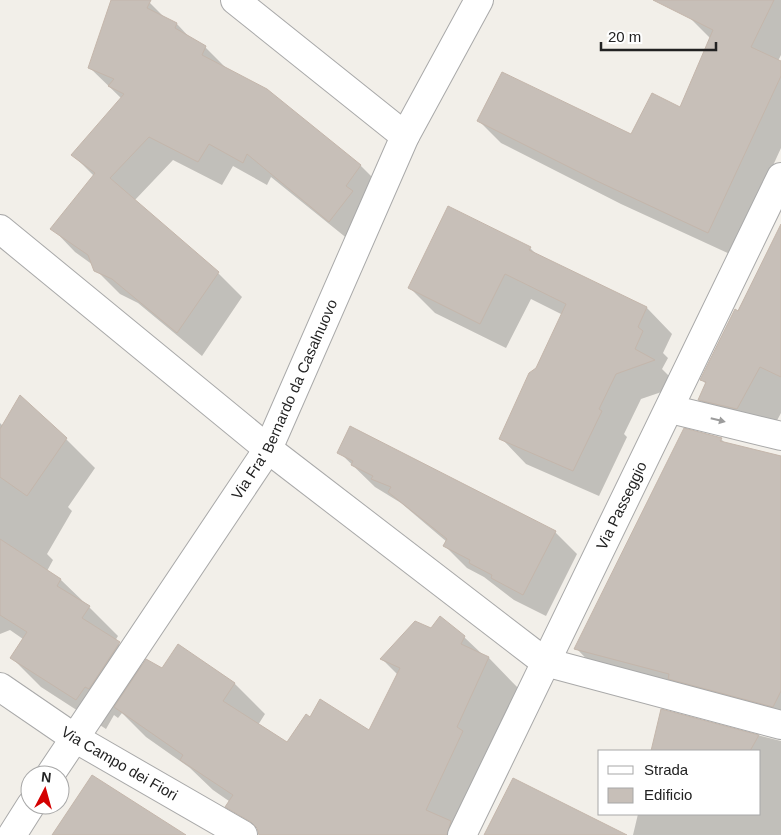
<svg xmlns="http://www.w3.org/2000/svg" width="781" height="835" font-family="Helvetica,sans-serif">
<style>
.shadow{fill:#0003}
.building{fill:#c7bfb8;stroke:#c4b6ab}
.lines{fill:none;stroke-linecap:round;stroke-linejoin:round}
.street-casing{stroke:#a9a9a9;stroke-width:30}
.street{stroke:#fff;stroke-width:28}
.oneway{fill:#9c9c9c}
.labels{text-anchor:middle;stroke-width:4;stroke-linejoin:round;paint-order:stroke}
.street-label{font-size:15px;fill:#222;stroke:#fff}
</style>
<rect width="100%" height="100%" fill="#f2efe9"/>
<path class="shadow" d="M 113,0 L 145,0 L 149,2 L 166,19 L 177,24 L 192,40 L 205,47 L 227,69 L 266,90 L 361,166 L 384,189 L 354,244 L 271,177 L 267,185 L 233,166 L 222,185 L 173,160 L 134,201 L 218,273 L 242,297 L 202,356 L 138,303 L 120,294 L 96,270 L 93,265 L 75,252 L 52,228 L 94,176 L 73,155 L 122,99 L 90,68 Z
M 662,0 L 781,0 L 781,55 L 778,61 L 781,62 L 781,148 L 732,255 L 621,204 L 501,143 L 478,120 L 632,136 L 681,109 L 710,38 L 688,16 Z
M 781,227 L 781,413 L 767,439 L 729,429 L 699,399 L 706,384 L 702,380 Z
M 530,248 L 538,256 L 647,308 L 672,334 L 663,353 L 668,358 L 662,369 L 679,386 L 641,399 L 624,434 L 627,437 L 599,496 L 526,464 L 501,438 L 563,315 L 531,299 L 506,348 L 435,313 L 410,288 Z
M 0,423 L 3,426 L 66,439 L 95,468 L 68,507 L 72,511 L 47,554 L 53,560 L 47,571 L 61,580 L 89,607 L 118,636 L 115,641 L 143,667 L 162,670 L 179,646 L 235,684 L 265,714 L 258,725 L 288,744 L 311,719 L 370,732 L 398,675 L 382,659 L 431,630 L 464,637 L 483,655 L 489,658 L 519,689 L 463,835 L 268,835 L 239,808 L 213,790 L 190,768 L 146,737 L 122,713 L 118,718 L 114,715 L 106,729 L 41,687 L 12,658 L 23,639 L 10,630 L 0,634 Z
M 721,439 L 726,444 L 781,457 L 781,731 L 606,679 L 576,648 Z
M 339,452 L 555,532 L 577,554 L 546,616 L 514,600 L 484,577 L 467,568 L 445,546 L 447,542 L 401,503 L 375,487 Z
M 662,711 L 781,741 L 781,835 L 633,835 L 638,814 L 760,814 L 760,751 L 653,751 Z"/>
<path class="building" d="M 111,0 L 151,0 L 147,8 L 177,23 L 175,28 L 206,46 L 202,55 L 267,89 L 361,165 L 346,186 L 353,191 L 329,222 L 247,154 L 243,163 L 209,144 L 198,162 L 149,137 L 110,178 L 219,272 L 177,333 L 112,279 L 94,271 L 88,255 L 50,229 L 95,173 L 71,155 L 124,94 L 108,86 L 114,79 L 88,68 Z
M 653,0 L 774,0 L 751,47 L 781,61 L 781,76 L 708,233 L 597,181 L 477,121 L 502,72 L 631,134 L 652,93 L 680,107 L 713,30 Z
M 448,206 L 531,247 L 529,250 L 647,307 L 638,327 L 643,331 L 635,349 L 655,360 L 616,374 L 599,409 L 602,411 L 573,471 L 499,439 L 529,373 L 536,368 L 566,304 L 505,274 L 480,324 L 408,288 Z
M 781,224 L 781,377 L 760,367 L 737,409 L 698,400 L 706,382 L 700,380 L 735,309 L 738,311 Z
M 20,395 L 67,438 L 27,496 L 0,477 L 0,429 Z
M 350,426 L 556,531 L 523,595 L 491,578 L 492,575 L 469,563 L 470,560 L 443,546 L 447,539 L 388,492 L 391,487 L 371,479 L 373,476 L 351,465 L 353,461 L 337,453 Z
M 684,428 L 722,438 L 720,441 L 781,456 L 781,691 L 773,707 L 668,679 L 669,674 L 574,649 Z
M 0,539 L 61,579 L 57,586 L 90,606 L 82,618 L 120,642 L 89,689 L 85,687 L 76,700 L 10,658 L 27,632 L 0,615 Z
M 440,616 L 465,636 L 461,644 L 489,657 L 457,727 L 463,731 L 426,810 L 451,821 L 447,835 L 259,835 L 257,828 L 251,822 L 225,807 L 233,795 L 180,760 L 183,755 L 114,707 L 146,659 L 162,668 L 178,644 L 235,683 L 223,701 L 287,742 L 306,714 L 310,717 L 320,699 L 369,730 L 400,668 L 380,659 L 415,621 L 431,628 Z
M 661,709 L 759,735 L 750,751 L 651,751 Z
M 92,775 L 186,835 L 52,835 Z
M 513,778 L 627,835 L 484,835 Z"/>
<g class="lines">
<defs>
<g id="street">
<path d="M 235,0 L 405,136"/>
<path d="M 0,229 L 268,449 L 545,662 L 781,725"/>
<path d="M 670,409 L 781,436"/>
<path id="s1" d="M 0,687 L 73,737 L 243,835"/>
<path id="s2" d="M 50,775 L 268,449 L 405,136 L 479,0"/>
<path d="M 12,835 L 31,805"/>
<path id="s3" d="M 462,835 L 781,177"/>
</g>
</defs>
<use href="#street" class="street-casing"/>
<use href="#street" class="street"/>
</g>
<defs><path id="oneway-solid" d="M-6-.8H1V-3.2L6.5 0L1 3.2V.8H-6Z" transform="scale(1.25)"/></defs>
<use class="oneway" href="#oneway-solid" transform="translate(718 420) rotate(14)"/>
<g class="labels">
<g class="street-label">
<text dy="5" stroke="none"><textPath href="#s2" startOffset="444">Via Fra' Bernardo da Casalnuovo</textPath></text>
<text dy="5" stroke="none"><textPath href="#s3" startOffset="366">Via Passeggio</textPath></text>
<text dy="5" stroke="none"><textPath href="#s1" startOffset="142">Via Campo dei Fiori</textPath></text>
</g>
</g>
<rect x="598" y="750" width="162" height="65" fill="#ffffff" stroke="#a7a7a7"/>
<rect x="608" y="766" width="25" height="8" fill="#ffffff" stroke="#a7a7a7"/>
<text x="644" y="775" font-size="15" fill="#222222">Strada</text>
<rect x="608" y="788" width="25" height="15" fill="#c7bfb8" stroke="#a7a7a7"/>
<text x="644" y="800" font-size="15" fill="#222222">Edificio</text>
<g transform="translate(45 790) rotate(6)"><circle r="24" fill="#ffffff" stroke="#a7a7a7"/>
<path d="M0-4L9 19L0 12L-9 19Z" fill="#d40000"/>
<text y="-8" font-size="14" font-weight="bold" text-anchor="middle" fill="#222222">N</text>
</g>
<path d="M601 42v8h115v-8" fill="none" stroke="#222222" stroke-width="2.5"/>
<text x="608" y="42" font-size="15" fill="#222222" stroke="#ffffff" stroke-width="4" paint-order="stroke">20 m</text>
</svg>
